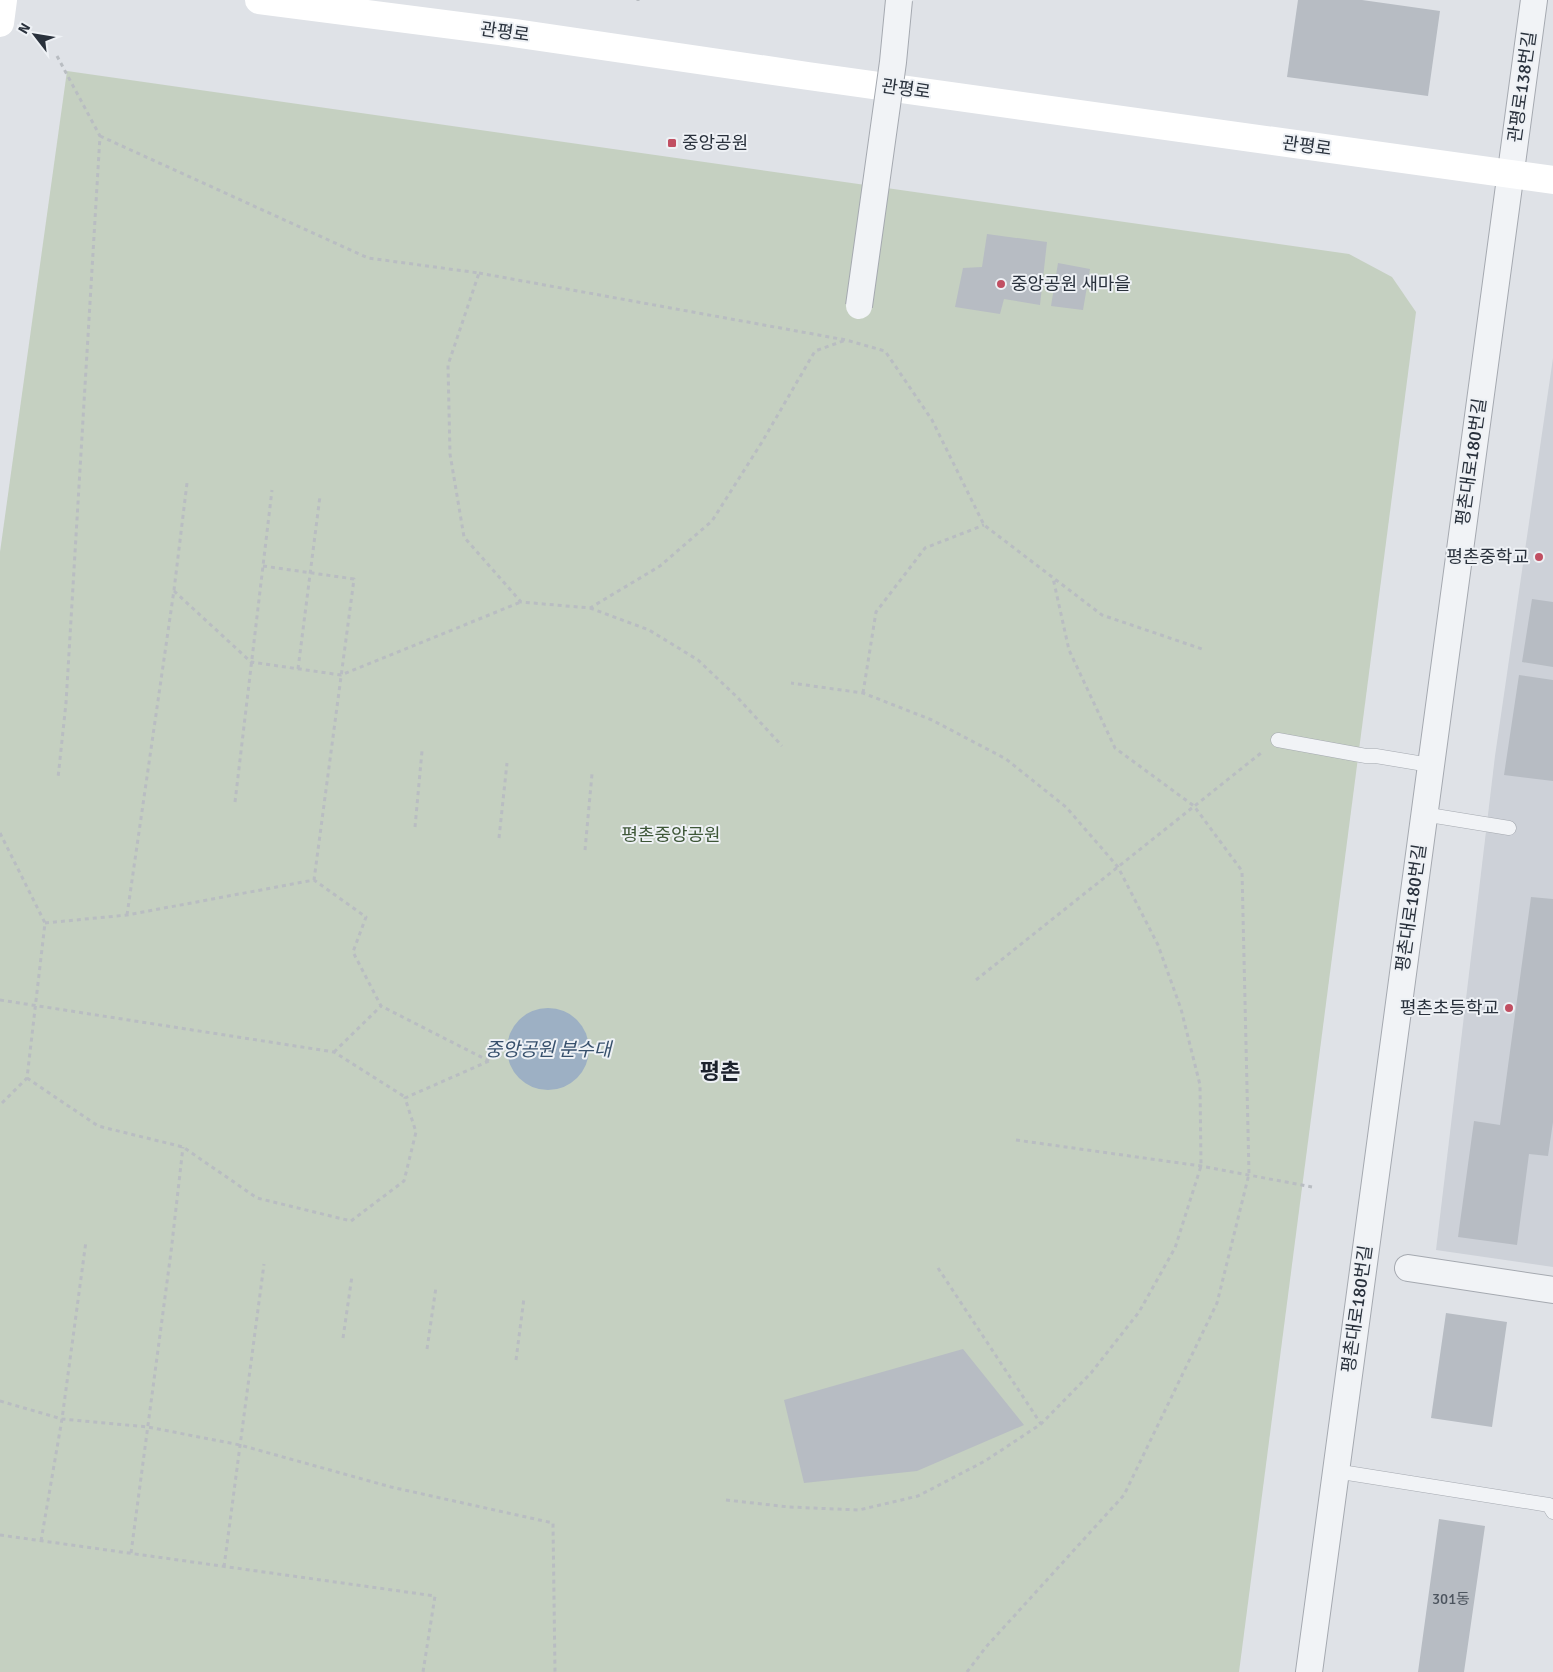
<svg xmlns="http://www.w3.org/2000/svg" width="1553" height="1672" font-family="Signika,'Noto Sans KR',sans-serif">
<style>
.built{fill:#cdd1d8}
.green{fill:#c5d0c1}
.water{fill:#9db0c4}
.building{fill:#b7bcc3}
.lines{fill:none;stroke-linecap:round;stroke-linejoin:round}
.lane-casing{stroke:#a5a9b0;stroke-width:15}
.street-casing{stroke:#a5a9b0;stroke-width:28}
.path{stroke:#b9bdc2;stroke-width:3;stroke-dasharray:4 4;stroke-linecap:butt}
.lane{stroke:#f1f3f6;stroke-width:14}
.street{stroke:#f1f3f6;stroke-width:26}
.secondary{stroke:#fff;stroke-width:28}
.street-bridge-casing{stroke:#a5a9b0;stroke-width:28;stroke-linecap:butt}
.street-bridge{stroke:#f1f3f6;stroke-width:26}
.poi-dot{fill:#c14f62;stroke:#eef1f5;stroke-width:2}
.labels{text-anchor:middle;stroke-width:4;stroke-linejoin:round;paint-order:stroke}
.number-label{font-size:15px;fill:#4c545e}
.street-label{font-size:18px;fill:#29313c;stroke:#eef1f5}
.poi-label{font-size:18px;fill:#29313c;stroke:#eef1f5;text-anchor:start}
.park-label{font-size:18px;fill:#3e5738;stroke:#eef1f5}
.water-label{font-size:19px;font-style:italic;fill:#37506c;stroke:#eef1f5}
.district-label{font-size:22px;font-weight:bold;fill:#1c222d;stroke:#eef1f5}
</style>
<rect width="100%" height="100%" fill="#dfe2e7"/>
<path class="built" d="M 1553,358 L 1553,1267 L 1436,1250 L 1495,756 Z"/>
<path class="green" d="M 67,71 L 1349,254 L 1392,277 L 1416,312 L 1239,1672 L 0,1672 L 0,552 Z"/>
<path class="water" d="M507 1049a41 41 0 1 1 82 0a41 41 0 1 1-82 0Z"/>
<path class="building" d="M 1298,0 L 1362,0 L 1440,11 L 1428,96 L 1287,77 Z
M 987,234 L 1047,242 L 1040,305 L 1004,299 L 1000,314 L 955,307 L 963,268 L 982,267 Z
M 1058,263 L 1090,269 L 1083,310 L 1051,306 Z
M 1532,599 L 1553,602 L 1553,667 L 1522,662 Z
M 1519,675 L 1553,680 L 1553,781 L 1504,775 Z
M 1531,897 L 1553,899 L 1553,1122 L 1548,1156 L 1529,1154 L 1517,1245 L 1458,1237 L 1474,1121 L 1500,1125 Z
M 1446,1313 L 1507,1322 L 1492,1427 L 1431,1418 Z
M 963,1349 L 1024,1425 L 917,1471 L 804,1483 L 784,1400 Z
M 1439,1519 L 1485,1526 L 1464,1672 L 1418,1672 Z"/>
<g class="lines">
<defs>
<path id="lane" d="M 1278,740 L 1366,756 L 1376,756 L 1430,765
M 1423,814 L 1509,828
M 1335,1471 L 1549,1505 L 1553,1512"/>
<path id="street" d="M 1408,1268 L 1553,1290
M 1309,1672 L 1534,0"/>
</defs>
<use href="#lane" class="lane-casing"/>
<use href="#street" class="street-casing"/>
<path class="path" d="M 638,1 L 638,0
M 57,56 L 100,136 L 66,703 L 58,778
M 100,136 L 368,258 L 479,273 L 448,365 L 450,454 L 464,537 L 521,602 L 590,608 L 660,566 L 712,521 L 762,442 L 815,351 L 846,340
M 479,273 L 846,340 L 885,351 L 932,420 L 984,525 L 1102,615 L 1205,650
M 263,566 L 354,579 L 314,880
M 174,591 L 251,662 L 341,675 L 521,602
M 590,608 L 649,630 L 698,660 L 737,697 L 782,746
M 298,669 L 320,496
M 863,693 L 876,612 L 925,548 L 984,525
M 235,802 L 272,490
M 415,827 L 422,751
M 0,833 L 45,923 L 27,1078 L 0,1105
M 499,838 L 507,763
M 585,850 L 592,774
M 127,915 L 174,590 L 187,483
M 45,923 L 127,915 L 314,880 L 366,917 L 353,952 L 381,1006 L 489,1061
M 976,980 L 1261,753
M 0,1000 L 334,1052 L 405,1097
M 334,1052 L 381,1006
M 27,1078 L 98,1126 L 183,1147 L 257,1198 L 351,1221 L 404,1181 L 416,1132 L 405,1098 L 489,1061
M 1016,1140 L 1201,1166 L 1312,1187
M 938,1268 L 1041,1424
M 343,1338 L 352,1276
M 427,1349 L 436,1287
M 516,1360 L 524,1298
M 0,1401 L 62,1419 L 148,1427 L 240,1445 L 391,1487 L 553,1523 L 555,1672
M 726,1500 L 789,1507 L 859,1510 L 918,1496 L 985,1461 L 1041,1424 L 1091,1373 L 1139,1312 L 1175,1248 L 1201,1166 L 1200,1085 L 1181,1009 L 1158,945 L 1118,867 L 1066,807 L 1006,759 L 932,720 L 863,693 L 791,683
M 0,1535 L 435,1596 L 423,1672
M 41,1541 L 62,1419 L 86,1241
M 131,1553 L 171,1252 L 183,1147
M 224,1567 L 264,1264
M 967,1672 L 986,1647 L 1124,1495 L 1217,1303 L 1249,1174 L 1242,871 L 1194,806 L 1115,748 L 1069,650 L 1053,578"/>
<use href="#lane" class="lane"/>
<use href="#street" class="street"/>
<path class="secondary" d="M 259,0 L 514,33 L 808,76 L 1553,180
M 0,23 L 3,0"/>
<defs>
<path id="street-bridge" d="M 859,306 L 893,62 L 899,0"/>
</defs>
<use href="#street-bridge" class="street-bridge-casing"/>
<use href="#street-bridge" class="street-bridge"/>
</g>
<g class="poi-dot">
<rect x="667" y="138" width="10" height="10" rx="2.5"/>
<circle cx="1001" cy="284" r="5"/>
<circle cx="1539" cy="557" r="5"/>
<circle cx="1509" cy="1008" r="5"/>
</g>
<g class="labels">
<g class="number-label">
<text x="1451" y="1604">301동</text>
</g>
<g class="street-label">
<text transform="translate(505 32) rotate(8)" y="6">관평로</text>
<text transform="translate(1522 87) rotate(-82)" y="6">관평로138번길</text>
<text transform="translate(906 89) rotate(8)" y="6">관평로</text>
<text transform="translate(1307 146) rotate(8)" y="6">관평로</text>
<text transform="translate(1471 462) rotate(-82)" y="6">평촌대로180번길</text>
<text transform="translate(1411 908) rotate(-82)" y="6">평촌대로180번길</text>
<text transform="translate(1357 1309) rotate(-82)" y="6">평촌대로180번길</text>
</g>
<g class="poi-label">
<text x="682" y="149">중앙공원</text>
<text x="1011" y="290">중앙공원 새마을</text>
<text x="1529" y="563" text-anchor="end">평촌중학교</text>
<text x="1499" y="1014" text-anchor="end">평촌초등학교</text>
</g>
<g class="park-label">
<text x="671" y="841">평촌중앙공원</text>
</g>
<g class="water-label">
<text x="548" y="1056">중앙공원 분수대</text>
</g>
<g class="district-label">
<text x="720" y="1079">평촌</text>
</g>
</g>
<g transform="translate(35 35) rotate(301)" stroke="#eef1f5" stroke-width="4" paint-order="stroke">
<path d="M0-4L9 19L0 12L-9 19Z" fill="#29313c"/>
<text y="-8" font-size="14" font-weight="bold" text-anchor="middle" fill="#29313c">N</text>
</g>
</svg>
